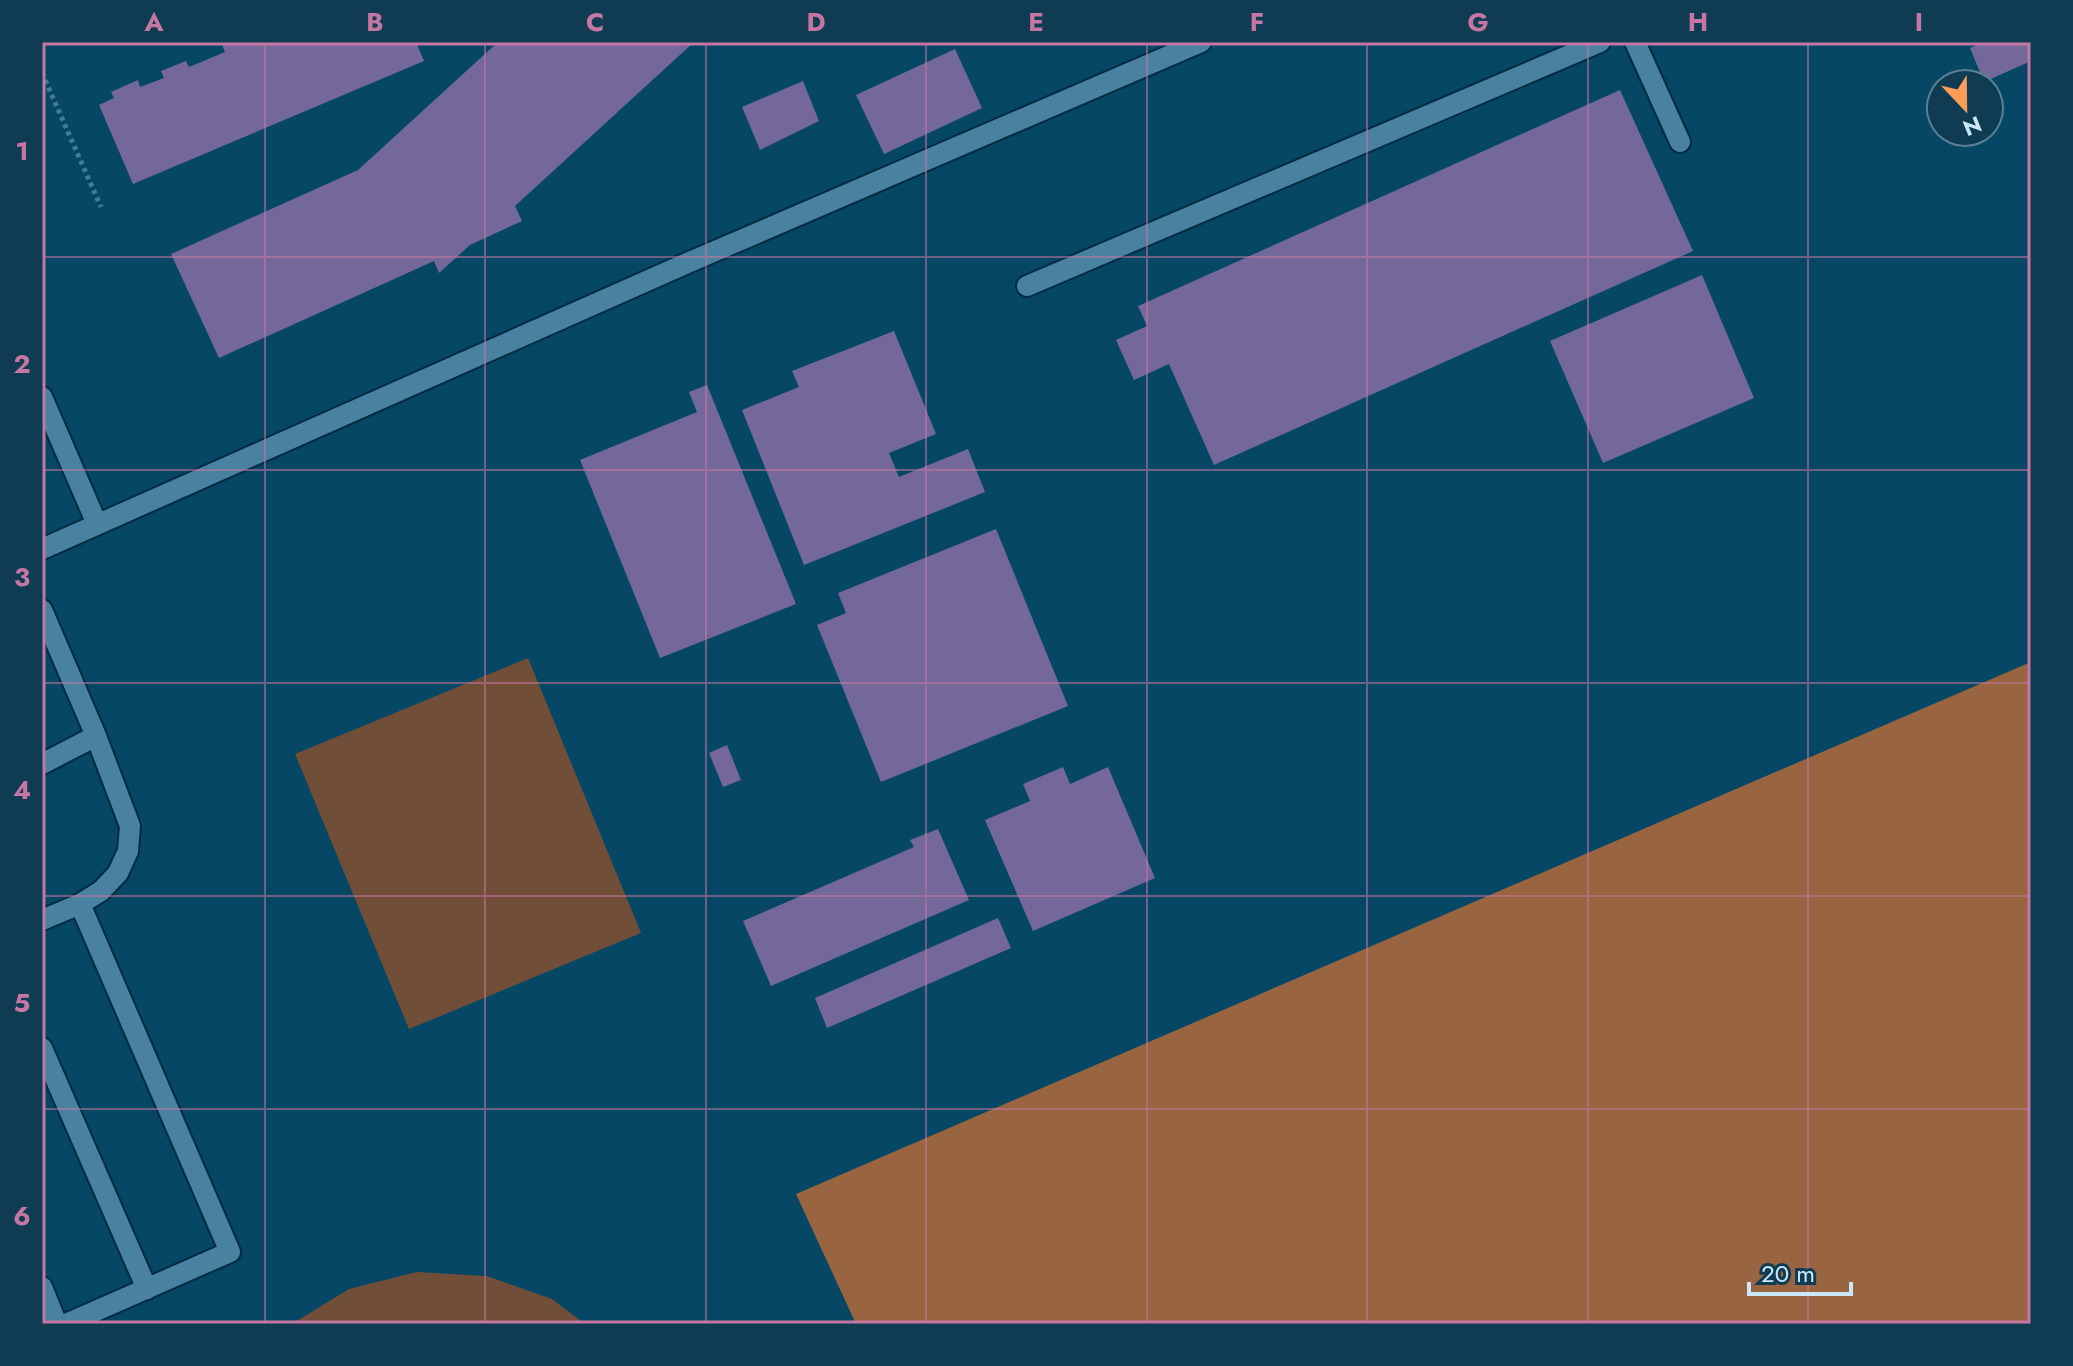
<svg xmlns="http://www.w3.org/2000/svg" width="2073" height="1366" font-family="Jost,sans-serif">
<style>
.green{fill:#714e37}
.forest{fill:#996541}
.building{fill:#736899}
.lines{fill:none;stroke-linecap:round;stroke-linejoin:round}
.minor-casing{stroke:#002c41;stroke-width:24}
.path{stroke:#457b94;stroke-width:5;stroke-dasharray:4 4;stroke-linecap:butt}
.minor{stroke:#4981a0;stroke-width:20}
.grid{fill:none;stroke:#c676a2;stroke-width:2;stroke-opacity:0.55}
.neatline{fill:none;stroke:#c676a2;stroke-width:3}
.grid-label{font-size:26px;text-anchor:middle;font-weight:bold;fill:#c676a2}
</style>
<rect width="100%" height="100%" fill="#054764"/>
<path class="green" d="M 528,658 L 641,933 L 409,1029 L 295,754 Z
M 417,1272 L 487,1276 L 552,1299 L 585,1324 L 292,1324 L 349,1289 Z"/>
<path class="forest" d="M 2031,662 L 2031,1324 L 856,1324 L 796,1194 Z"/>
<path class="building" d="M 221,42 L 416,42 L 424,61 L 133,184 L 99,105 L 114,98 L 111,92 L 138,80 L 140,87 L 164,78 L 161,71 L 186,61 L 189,67 L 225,52 Z
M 498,42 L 694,42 L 515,206 L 522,221 L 470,245 L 439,273 L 434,261 L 219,358 L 171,254 L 358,170 Z
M 1983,42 L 2031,42 L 2031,61 L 1984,82 L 1970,48 Z
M 955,49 L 982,108 L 884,154 L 856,95 Z
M 803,81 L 819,121 L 760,150 L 742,107 Z
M 1620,90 L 1693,251 L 1214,465 L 1169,364 L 1134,380 L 1116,340 L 1147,326 L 1138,306 Z
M 1702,275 L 1754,398 L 1603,463 L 1550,341 Z
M 894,331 L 936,434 L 889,453 L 899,477 L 968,449 L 985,492 L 804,565 L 742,410 L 799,387 L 792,371 Z
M 707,385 L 796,604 L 660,658 L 580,460 L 697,412 L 689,392 Z
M 996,529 L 1068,706 L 881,782 L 817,625 L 846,613 L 838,593 Z
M 727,745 L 741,780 L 723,787 L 709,753 Z
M 1063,767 L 1070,784 L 1108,767 L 1155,878 L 1033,931 L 985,820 L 1030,801 L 1023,784 Z
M 938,829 L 969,900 L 771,986 L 743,921 L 914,847 L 910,840 Z
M 998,918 L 1011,948 L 827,1028 L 815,998 Z"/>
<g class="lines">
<defs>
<path id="minor" d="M 1635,42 L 1680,142
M 1027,286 L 1600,42
M 42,397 L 97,524
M 42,549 L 685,264 L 1201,42
M 42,610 L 96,736 L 130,826 L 128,851 L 118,873 L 101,891 L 80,904 L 42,920
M 42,764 L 96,736
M 42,1048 L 147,1289
M 42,1287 L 57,1324
M 66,1324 L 230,1252 L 80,904"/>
</defs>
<use href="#minor" class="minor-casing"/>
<path class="path" d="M 42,73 L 101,207"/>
<use href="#minor" class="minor"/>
</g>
<path class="grid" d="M 265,42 L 265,1324M 485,42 L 485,1324M 706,42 L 706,1324M 926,42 L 926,1324M 1147,42 L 1147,1324M 1367,42 L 1367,1324M 1588,42 L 1588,1324M 1808,42 L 1808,1324M 42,257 L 2031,257M 42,470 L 2031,470M 42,683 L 2031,683M 42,896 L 2031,896M 42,1109 L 2031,1109"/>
<rect width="2073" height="1366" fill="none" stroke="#0f3c52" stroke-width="88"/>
<g transform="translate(1965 108) rotate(158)"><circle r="38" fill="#0f3c52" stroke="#5a8195" stroke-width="2"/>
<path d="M0-6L14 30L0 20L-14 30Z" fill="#fd9c57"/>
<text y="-12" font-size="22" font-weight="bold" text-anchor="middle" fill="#cbe8f9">N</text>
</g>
<path d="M1749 1282v12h102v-12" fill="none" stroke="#cbe8f9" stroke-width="4"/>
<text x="1761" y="1282" font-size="24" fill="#cbe8f9" stroke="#0f3c52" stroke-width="6" paint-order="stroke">20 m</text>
<rect x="44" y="44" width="1985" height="1278" class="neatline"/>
<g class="grid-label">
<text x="154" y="31">A</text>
<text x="375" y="31">B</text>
<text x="595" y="31">C</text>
<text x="816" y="31">D</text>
<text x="1036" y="31">E</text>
<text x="1257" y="31">F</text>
<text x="1478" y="31">G</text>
<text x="1698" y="31">H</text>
<text x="1919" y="31">I</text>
<text x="22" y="160">1</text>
<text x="22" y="373">2</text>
<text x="22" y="586">3</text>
<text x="22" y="799">4</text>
<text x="22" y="1012">5</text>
<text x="22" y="1225">6</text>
</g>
</svg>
